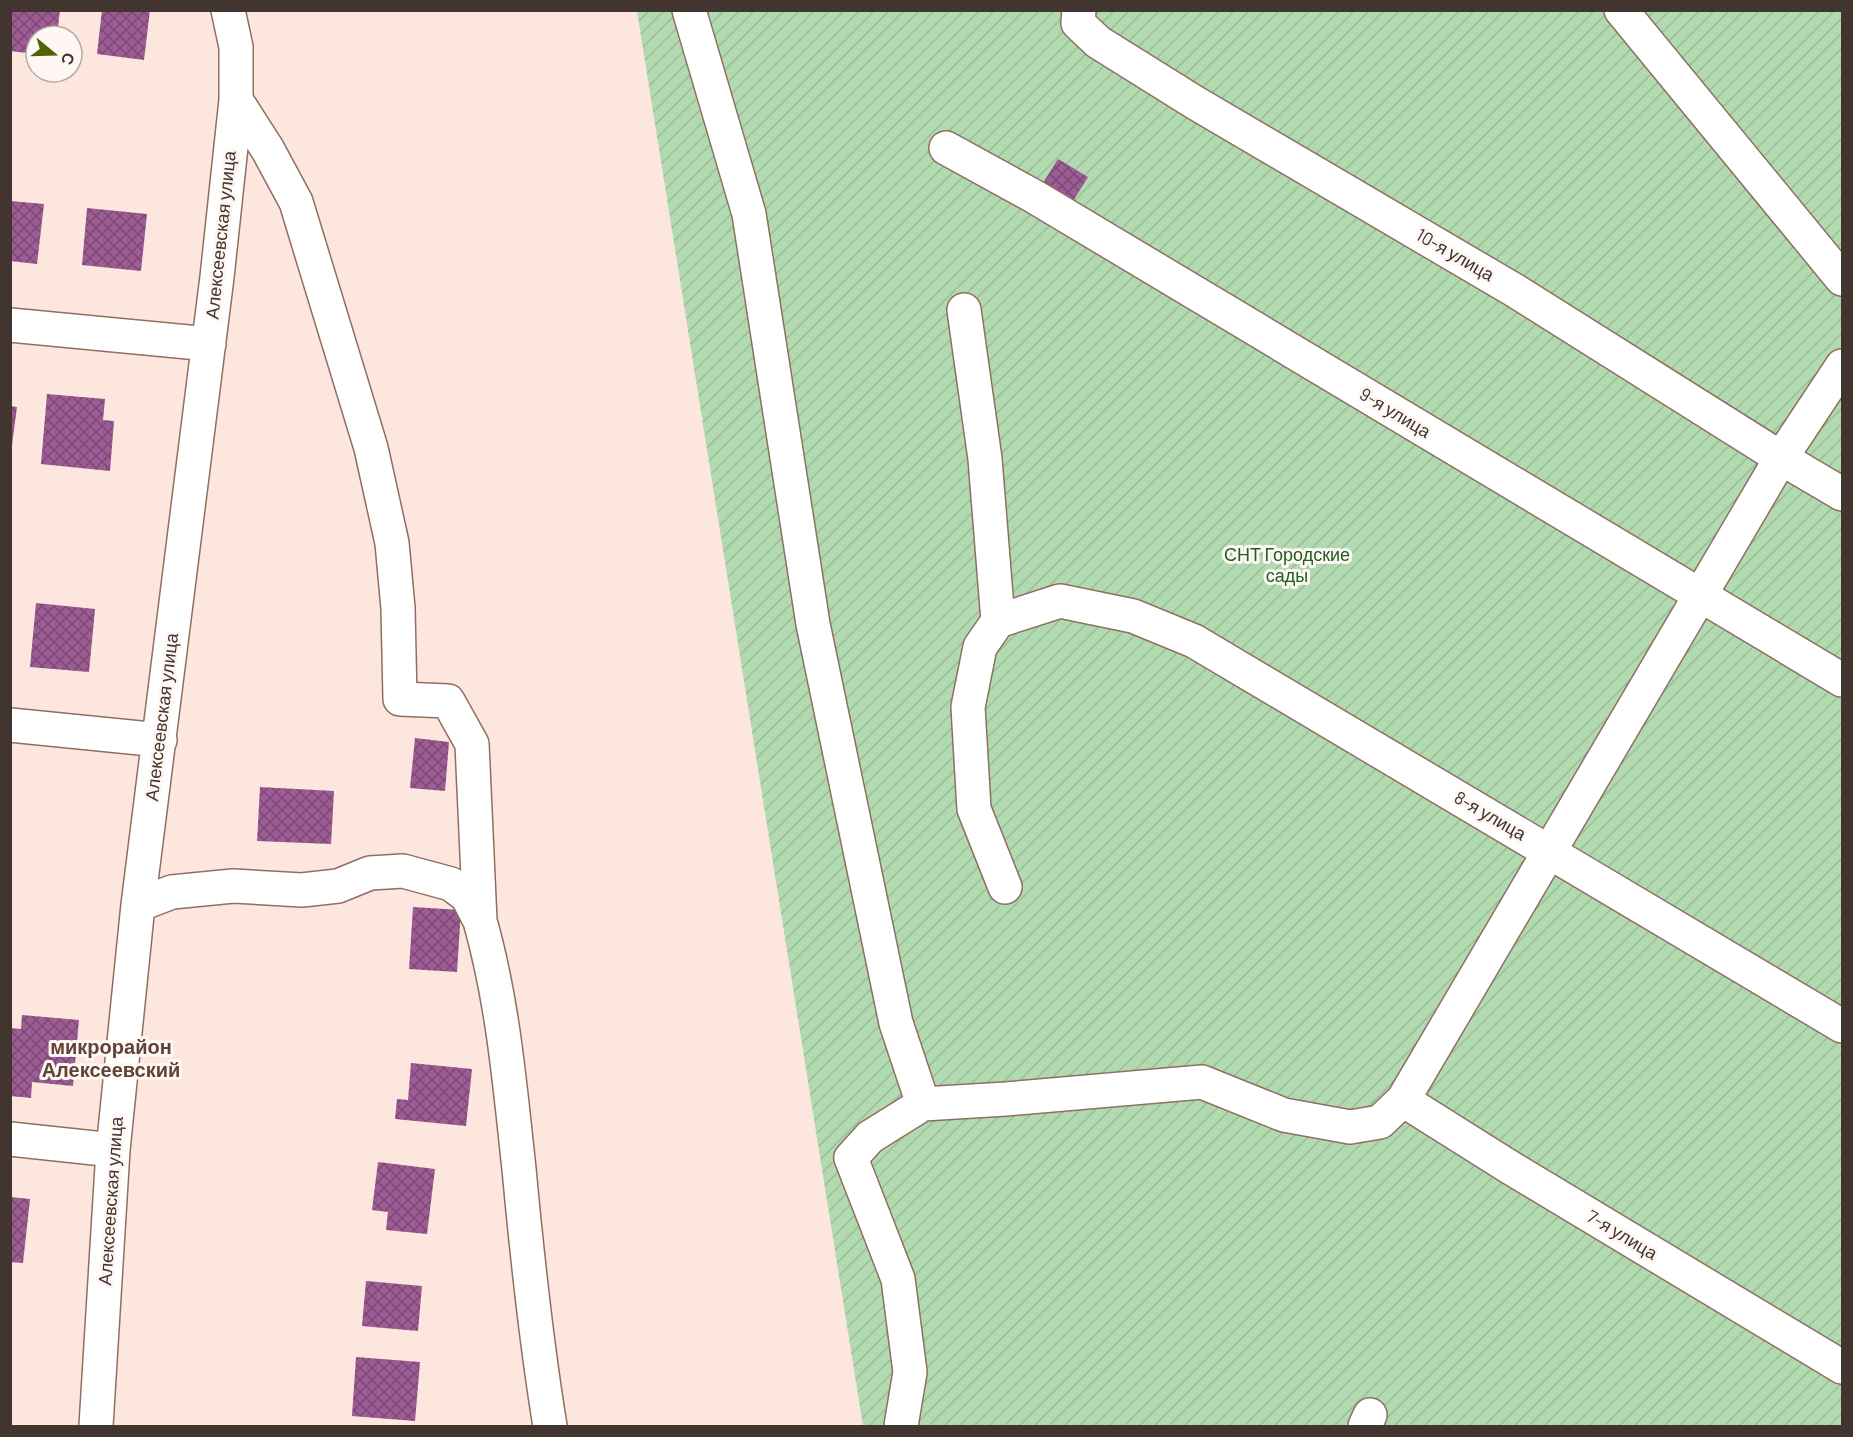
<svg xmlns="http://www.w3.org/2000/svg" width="1853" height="1437" font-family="Barlow,sans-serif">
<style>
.garden{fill:url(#garden-furrows)}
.building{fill:url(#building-cross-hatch)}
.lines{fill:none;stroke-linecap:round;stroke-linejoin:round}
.minor-casing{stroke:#8f6f61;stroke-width:36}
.minor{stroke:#fff;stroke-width:33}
.labels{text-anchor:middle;stroke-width:6;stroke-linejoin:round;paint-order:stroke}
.street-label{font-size:18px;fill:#42342e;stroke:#fef7f4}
.park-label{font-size:18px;fill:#1e5f21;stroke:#fef7f4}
.neighbourhood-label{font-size:20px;font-weight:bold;fill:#604336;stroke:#fef7f4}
</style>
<defs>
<pattern id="garden-furrows" width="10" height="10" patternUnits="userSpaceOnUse" patternTransform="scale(1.5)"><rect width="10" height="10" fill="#b2dab1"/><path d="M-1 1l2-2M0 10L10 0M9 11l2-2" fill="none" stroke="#9abc99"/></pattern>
<pattern id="building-cross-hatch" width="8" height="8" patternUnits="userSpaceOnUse" patternTransform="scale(1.5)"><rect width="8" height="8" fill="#9d5c95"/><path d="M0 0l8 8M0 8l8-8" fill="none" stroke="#7b4973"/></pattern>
</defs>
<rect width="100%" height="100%" fill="#fce6dd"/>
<path class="garden" d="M 637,11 L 1842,11 L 1842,1426 L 863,1426 Z"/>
<path class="building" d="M 10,10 L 60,10 L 57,36 L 36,36 L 36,54 L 10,51 Z
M 102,10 L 150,10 L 144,60 L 97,54 Z
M 1058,159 L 1088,177 L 1073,201 L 1043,183 Z
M 10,201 L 44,204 L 37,264 L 10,261 Z
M 87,208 L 147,214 L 141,271 L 82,265 Z
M 47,394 L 105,399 L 103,420 L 114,421 L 110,471 L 41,464 Z
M 10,406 L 17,407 L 12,445 L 10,445 Z
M 36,603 L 95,609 L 89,672 L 30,667 Z
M 415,738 L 449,742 L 445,791 L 410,788 Z
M 260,787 L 334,791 L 331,844 L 257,841 Z
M 413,907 L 461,910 L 457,972 L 409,969 Z
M 22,1015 L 79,1020 L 73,1086 L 32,1082 L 31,1098 L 10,1096 L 10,1028 L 21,1029 Z
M 411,1063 L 472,1069 L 466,1126 L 395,1119 L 397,1099 L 408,1100 Z
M 378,1162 L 435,1169 L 427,1234 L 386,1230 L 388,1212 L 372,1210 Z
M 10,1197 L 30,1199 L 23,1263 L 10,1262 Z
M 366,1281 L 422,1286 L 418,1331 L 362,1326 Z
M 356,1357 L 420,1362 L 415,1421 L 352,1416 Z"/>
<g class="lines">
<defs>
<path id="minor" d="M 689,10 L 749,214 L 813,624 L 896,1023 L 923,1104 L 870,1137 L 851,1158 L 898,1279 L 910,1372 L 901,1426
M 1079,10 L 1078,23 L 1098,42 L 1194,102 L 1514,290 L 1781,458 L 1842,494
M 1621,10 L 1842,279
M 236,100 L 268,150 L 296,202 L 371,448 L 392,543 L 398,608 L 400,699 L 448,701 L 472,744 L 480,921 C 503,1002 510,1086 519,1169 C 527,1255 536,1341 550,1426
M 946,148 L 1035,197 L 1842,680
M 964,310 L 985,459 L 998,621
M 10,325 L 209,344
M 10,725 L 160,740
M 1005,887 L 974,809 L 968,707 L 980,647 L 998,621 L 1060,601 L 1133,616 L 1194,641 L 1842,1026
M 138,905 L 172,892 L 233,886 L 302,890 L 338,886 L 370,873 L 403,871 L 451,884 L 467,896 L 480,921
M 1403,1100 L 1511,1168 L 1842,1367
M 923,1104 L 1006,1099 L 1202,1082 L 1284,1115 L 1350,1127 L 1380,1122 L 1403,1100 L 1781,458 L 1842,366
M 10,1139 L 113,1150
M 96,1426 L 113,1150 L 138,905 L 217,277 L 236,100 L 236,47 L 228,10
M 1365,1426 L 1370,1415"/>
</defs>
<use href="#minor" class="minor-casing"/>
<use href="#minor" class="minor"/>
</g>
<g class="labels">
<g class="street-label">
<text transform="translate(221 235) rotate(-84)" y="6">Алексеевская улица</text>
<text transform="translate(1455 255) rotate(30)" y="6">10-я улица</text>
<text transform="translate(1395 413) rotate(31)" y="6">9-я улица</text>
<text transform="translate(162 717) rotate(-83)" y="6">Алексеевская улица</text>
<text transform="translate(1490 816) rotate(30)" y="6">8-я улица</text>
<text transform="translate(111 1201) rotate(-86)" y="6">Алексеевская улица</text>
<text transform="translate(1622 1235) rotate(31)" y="6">7-я улица</text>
</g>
<g class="park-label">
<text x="1287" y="561">СНТ Городские<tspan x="1287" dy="21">сады</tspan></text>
</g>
<g class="neighbourhood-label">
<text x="111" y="1054">микрорайон<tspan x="111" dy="23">Алексеевский</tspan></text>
</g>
</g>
<rect width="1853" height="1437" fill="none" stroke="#42342e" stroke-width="24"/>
<g transform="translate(54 54) rotate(109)"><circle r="28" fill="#fef7f4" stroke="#b3a9a5" stroke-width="1.5"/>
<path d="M0-4.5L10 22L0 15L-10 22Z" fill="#506207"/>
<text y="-9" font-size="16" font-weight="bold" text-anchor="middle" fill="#42342e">С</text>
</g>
</svg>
